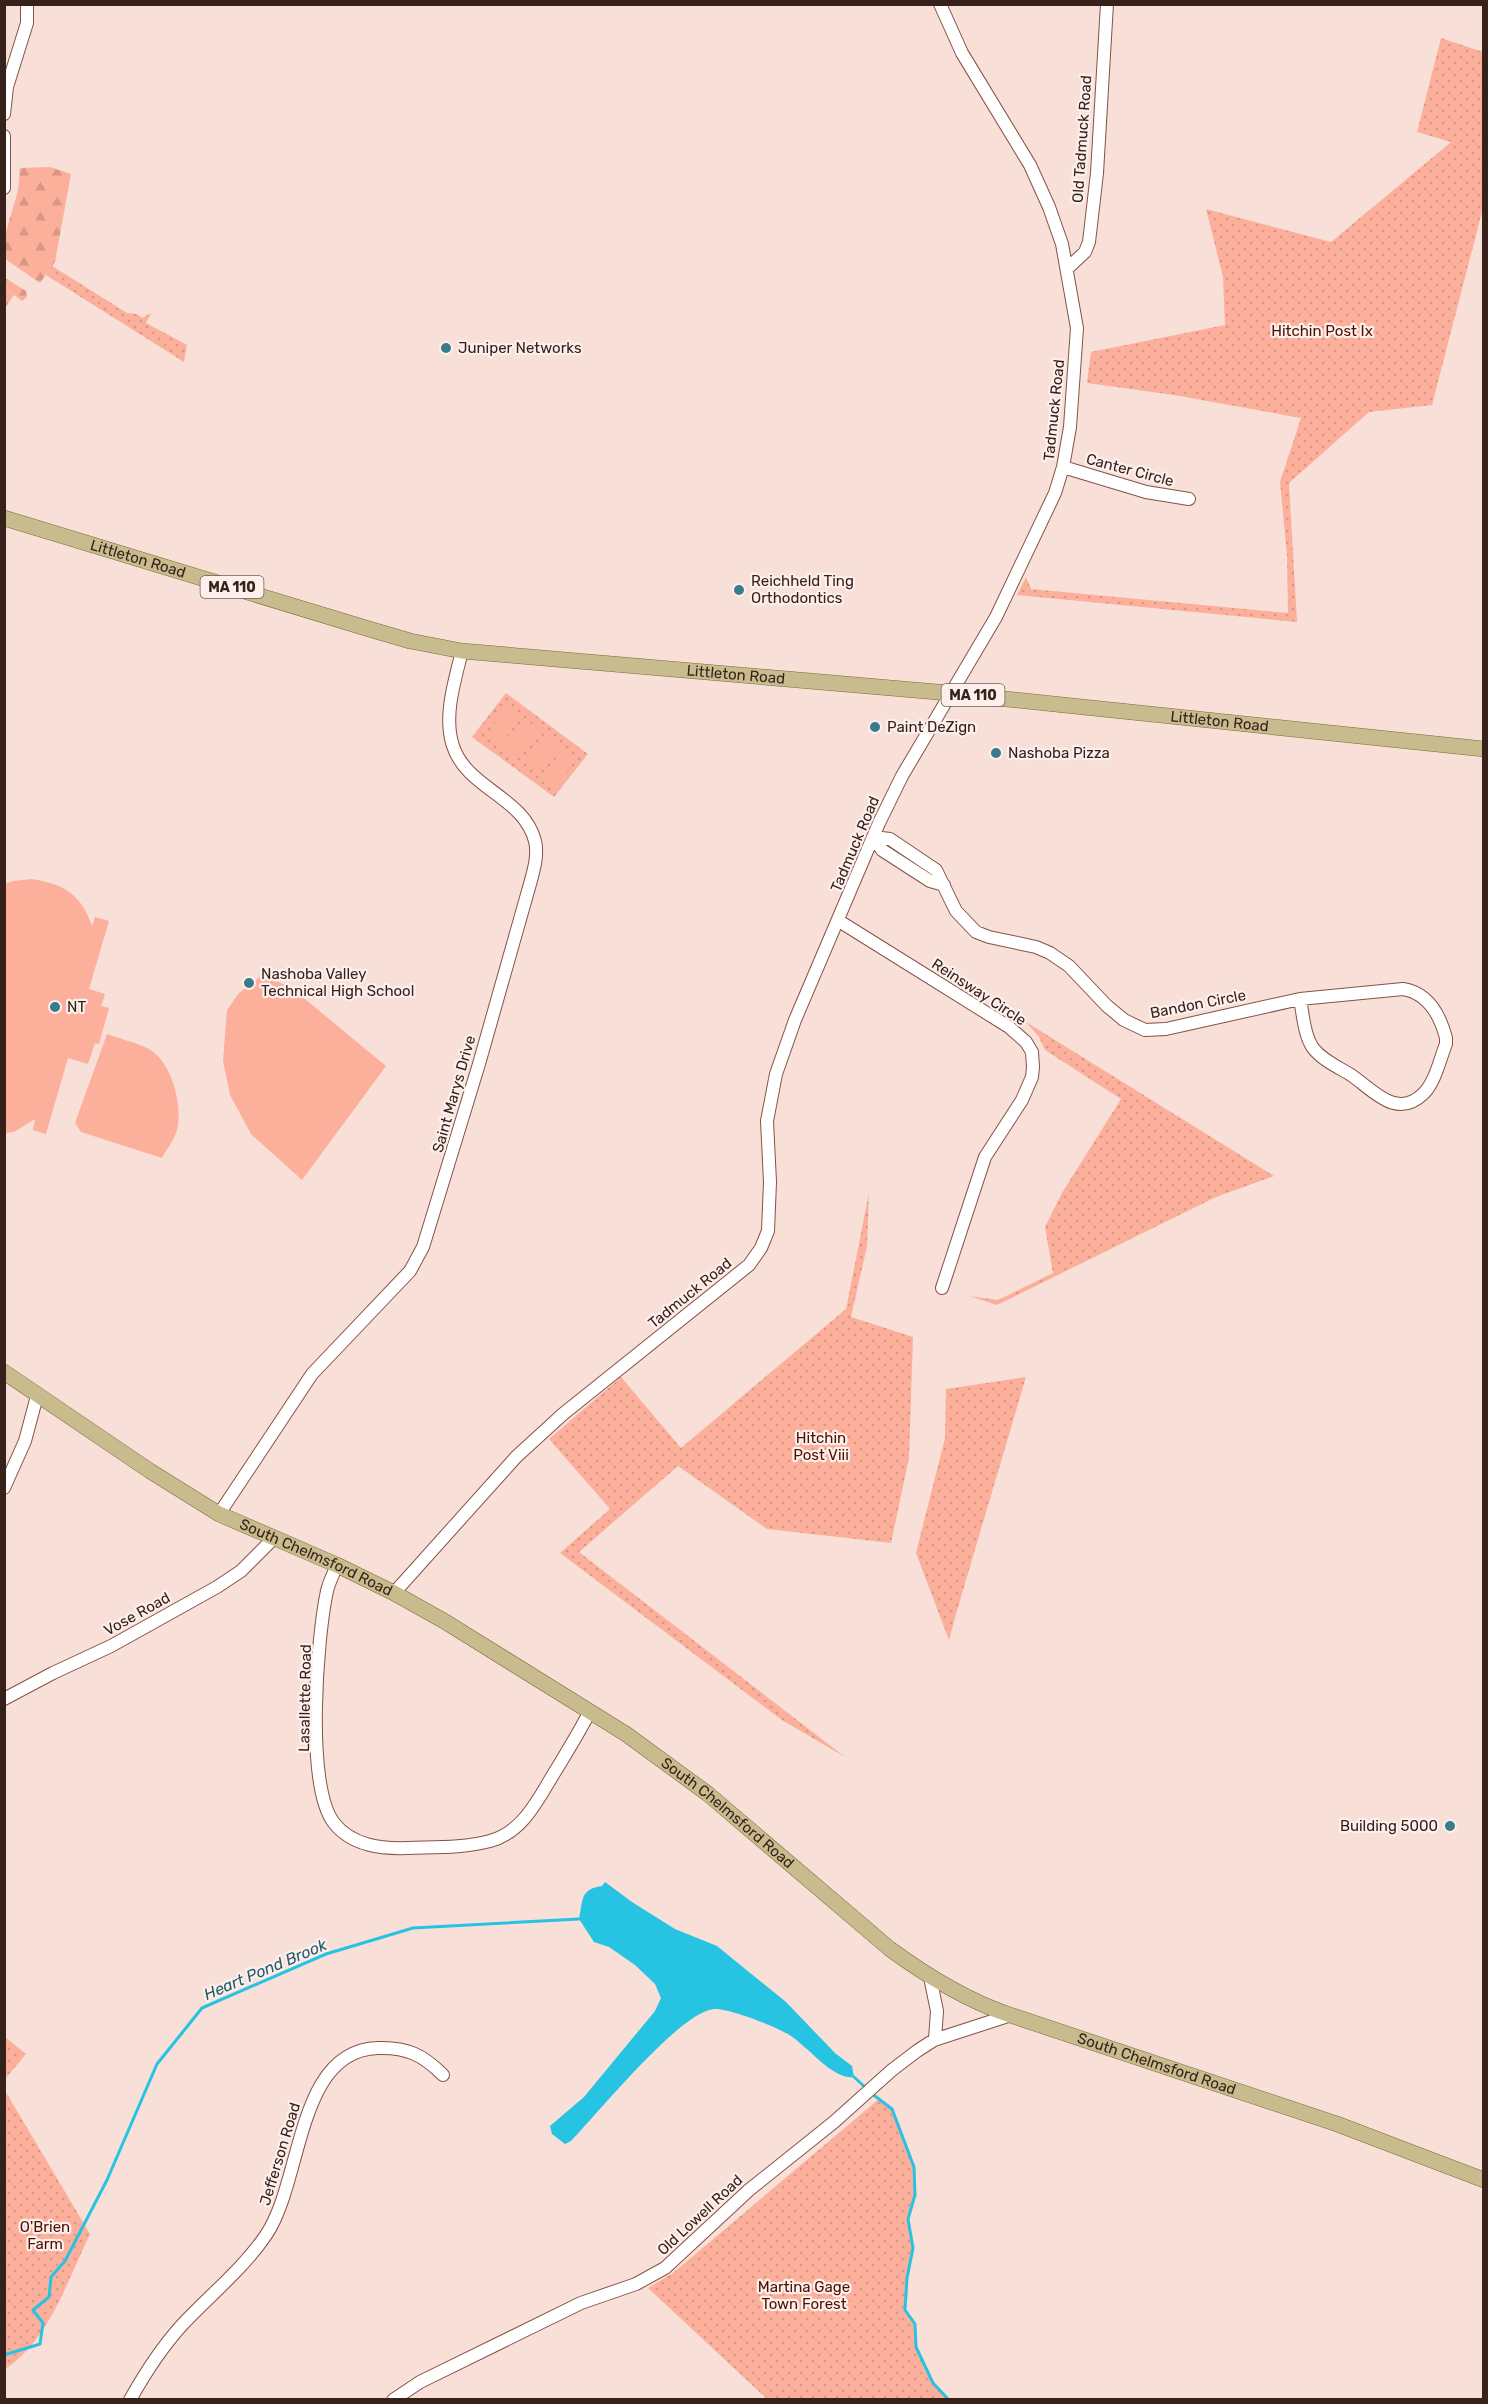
<svg xmlns="http://www.w3.org/2000/svg" width="1488" height="2404" font-family="Rubik,sans-serif">
<style>
.green{fill:url(#green-dots)}
.forest{fill:url(#forest-firs)}
.pitch{fill:#fcb09b}
.water{fill:#26c3e2}
.lines{fill:none;stroke-linecap:round;stroke-linejoin:round}
.stream{stroke:#26c3e2;stroke-width:3}
.minor-casing{stroke:#865245;stroke-width:14}
.major-casing{stroke:#7d6935;stroke-width:16}
.minor{stroke:#fff;stroke-width:12}
.major{stroke:#c8bc8e;stroke-width:15}
.poi-dot{fill:#387b8b;stroke:#fcefec;stroke-width:2}
.labels{text-anchor:middle;stroke-width:4.5;stroke-linejoin:round;paint-order:stroke}
.shield{fill:#fcefec;stroke:#725f5a;stroke-width:1.5}
.shield-label{font-size:14px;font-weight:bold;fill:#37211b}
.street-label{font-size:15px;fill:#37211b;stroke:#fcefec}
.park-label{font-size:15px;fill:#4d1102;stroke:#fcefec}
.poi-label{font-size:15px;fill:#37211b;stroke:#fcefec;text-anchor:start}
.water-label{font-size:16px;font-style:italic;fill:#225c69;stroke:#fcefec}
</style>
<defs>
<pattern id="green-dots" width="8" height="8" patternUnits="userSpaceOnUse" patternTransform="scale(1.5)"><rect width="8" height="8" fill="#fcb09b"/><path d="M2 2h.1M6 6h.1" fill="none" stroke="#d99785" stroke-width="1.8" stroke-linecap="round"/></pattern>
<pattern id="forest-firs" width="22" height="20" patternUnits="userSpaceOnUse" patternTransform="scale(1.5)"><rect width="22" height="20" fill="#fcb09b"/><path d="M5 1l3.5 6h-7zM16 11l3.5 6h-7z" fill="#d99785"/></pattern>
</defs>
<rect width="100%" height="100%" fill="#f8dfd8"/>
<path class="green" d="M 1441,38 L 1483,52 L 1483,208 L 1432,405 L 1369,412 L 1289,483 L 1297,622 L 1017,595 L 1026,577 L 1031,589 L 1288,613 L 1287,555 L 1280,482 L 1301,418 L 1174,395 L 1087,383 L 1091,352 L 1225,325 L 1223,277 L 1206,209 L 1331,242 L 1451,142 L 1417,132 Z
M 52,266 L 127,313 L 137,314 L 142,318 L 151,313 L 146,323 L 187,345 L 184,362 L 46,275 Z
M 506,693 L 588,754 L 554,797 L 472,737 Z
M 1026,1022 L 1274,1176 L 1216,1197 L 997,1305 L 969,1296 L 998,1300 L 1053,1273 L 1045,1227 L 1062,1193 L 1121,1099 L 1045,1050 L 1039,1037 Z
M 869,1193 L 867,1246 L 851,1317 L 913,1337 L 909,1458 L 891,1543 L 767,1529 L 678,1466 L 579,1552 L 845,1757 L 782,1720 L 560,1553 L 610,1509 L 549,1439 L 621,1377 L 681,1448 L 846,1309 Z
M 1026,1377 L 956,1614 L 949,1640 L 916,1553 L 945,1438 L 946,1389 Z
M 5,2037 L 26,2054 L 5,2079 Z
M 4,2089 L 90,2234 C 68,2279 49,2341 5,2369 Z
M 879,2099 L 892,2109 L 914,2167 L 915,2195 L 908,2219 L 913,2248 L 907,2278 L 905,2310 L 915,2324 L 916,2347 L 933,2383 L 949,2399 L 767,2399 L 648,2288 L 673,2273 Z"/>
<path class="forest" d="M 50,167 L 71,174 L 55,262 L 40,283 L 5,259 L 5,235 L 18,191 L 20,168 Z
M 5,278 L 26,291 L 27,297 L 22,301 L 14,295 L 5,308 Z"/>
<path class="pitch" d="M 507,706 L 521,716 L 500,745 L 486,735 Z
M 526,720 L 540,730 L 518,759 L 505,749 Z
M 545,734 L 559,744 L 537,773 L 524,763 Z
M 564,748 L 577,758 L 556,787 L 542,777 Z
M 32,879 C 64,884 81,894 92,926 L 95,917 L 109,921 L 89,989 L 105,994 L 101,1006 L 109,1008 L 99,1044 L 95,1043 L 88,1064 L 68,1058 L 46,1134 L 33,1130 L 35,1119 L 14,1132 L 5,1133 L 5,884 L 13,881 Z
M 265,973 L 300,995 L 386,1066 L 302,1180 L 251,1134 L 230,1095 L 223,1061 L 227,1010 L 239,993 Z
M 107,1034 C 120,1039 142,1044 152,1051 C 173,1066 184,1109 176,1133 C 173,1142 166,1150 162,1158 L 81,1132 L 75,1123 Z"/>
<path class="water" d="M 605,1882 L 632,1902 L 675,1929 L 717,1946 L 786,2002 L 835,2053 L 852,2066 L 854,2077 C 839,2080 819,2060 808,2050 C 803,2046 797,2040 791,2036 C 777,2027 729,2008 714,2009 C 681,2011 597,2114 571,2141 L 565,2144 L 552,2134 L 550,2126 L 584,2097 L 655,2011 L 661,1998 L 655,1984 L 635,1965 L 609,1947 L 594,1942 L 579,1919 C 583,1900 580,1889 602,1886 Z"/>
<g class="lines">
<path class="stream" d="M 854,2077 L 866,2088
M 871,2093 L 892,2109 L 914,2167 L 915,2195 L 908,2219 L 913,2248 L 907,2278 L 905,2310 L 915,2324 L 916,2347 L 933,2383 L 949,2400
M 4,2355 L 40,2344 L 43,2323 L 33,2310 L 49,2297 L 51,2277 L 65,2261 L 107,2180 L 157,2064 L 202,2008 L 326,1954 L 413,1928 L 579,1919"/>
<defs>
<path id="minor" d="M 4,114 L 7,87 L 27,23 L 27,4
M 4,136 L 4,188
M 1068,268 L 1085,252 L 1089,242 L 1097,173 L 1107,4
M 1063,467 L 1146,492 L 1189,499
M 873,837 L 890,839 L 936,870 L 956,911 L 976,932 L 989,937 L 1036,947 L 1050,953 L 1069,966 L 1107,1006 L 1124,1020 L 1145,1030 L 1166,1029 L 1300,999 L 1403,989 C 1428,993 1440,1015 1446,1038 L 1446,1044 C 1440,1059 1435,1083 1423,1094 C 1396,1120 1372,1089 1351,1075 C 1338,1067 1322,1060 1313,1048 C 1304,1035 1303,1014 1300,999
M 873,837 L 882,850 L 930,881 L 944,885
M 839,921 L 1009,1027 L 1026,1042 L 1032,1052 L 1033,1067 L 1032,1077 L 1022,1100 L 985,1157 L 942,1288
M 4,1488 L 25,1441 L 37,1396
M 219,1514 L 312,1374 L 410,1271 L 423,1247 L 479,1064 L 528,891 C 532,876 539,857 535,841 C 524,797 467,789 453,746 C 443,716 455,680 462,651
M 337,1565 C 334,1573 329,1582 327,1591 C 317,1637 305,1786 334,1823 C 352,1846 382,1849 408,1848 C 435,1847 464,1848 490,1841 C 524,1832 539,1797 556,1770 C 568,1750 580,1731 590,1711
M 394,1593 L 516,1457 L 563,1414 L 749,1265 L 761,1248 L 768,1231 L 770,1182 L 767,1121 L 776,1074 L 795,1020 L 879,823 L 902,776 L 996,617 L 1055,493 L 1063,467 L 1070,427 L 1077,328 L 1062,244 L 1049,207 L 1030,165 L 962,53 L 940,4
M 4,1699 L 53,1673 L 111,1646 L 217,1587 L 241,1571 L 274,1538
M 930,1977 L 937,2011 L 935,2039
M 130,2400 C 145,2373 162,2347 182,2325 C 210,2295 243,2269 266,2235 C 303,2181 296,2050 378,2048 C 407,2047 423,2055 443,2075
M 393,2400 L 420,2382 L 581,2303 L 636,2284 L 665,2268 L 749,2190 L 834,2122 L 892,2070 L 917,2051 L 934,2040 L 1011,2015"/>
<g id="major">
<path id="s1" d="M 4,518 L 369,629 L 410,641 L 462,651 L 949,693 L 1484,749"/>
<path id="s2" d="M 4,1372 L 150,1471 L 219,1514 L 337,1565 L 394,1593 L 444,1621 L 626,1734 L 708,1794 L 890,1949 C 927,1976 964,1999 1007,2014 L 1337,2124 L 1484,2180"/>
</g>
</defs>
<use href="#minor" class="minor-casing"/>
<use href="#major" class="major-casing"/>
<use href="#minor" class="minor"/>
<use href="#major" class="major"/>
</g>
<g class="poi-dot">
<circle cx="446" cy="348" r="6"/>
<circle cx="739" cy="590" r="6"/>
<circle cx="875" cy="727" r="6"/>
<circle cx="996" cy="753" r="6"/>
<circle cx="249" cy="983" r="6"/>
<circle cx="55" cy="1007" r="6"/>
<circle cx="1450" cy="1826" r="6"/>
</g>
<g class="labels">
<g class="shield">
<rect x="200.5" y="576" width="63" height="22" rx="4.5"/>
<rect x="941.5" y="684" width="63" height="22" rx="4.5"/>
</g>
<g class="shield-label">
<text x="232" y="592">MA 110</text>
<text x="973" y="700">MA 110</text>
</g>
<g class="street-label">
<text transform="translate(1082 139) rotate(-86)" y="5">Old Tadmuck Road</text>
<text transform="translate(1054 410) rotate(-84)" y="5">Tadmuck Road</text>
<text transform="translate(1130 470) rotate(15)" y="5">Canter Circle</text>
<text dy="5" stroke="none"><textPath href="#s1" startOffset="140">Littleton Road</textPath></text>
<text dy="5" stroke="none"><textPath href="#s1" startOffset="752">Littleton Road</textPath></text>
<text dy="5" stroke="none"><textPath href="#s1" startOffset="1238">Littleton Road</textPath></text>
<text transform="translate(855 844) rotate(-67)" y="5">Tadmuck Road</text>
<text transform="translate(979 992) rotate(33)" y="5">Reinsway Circle</text>
<text transform="translate(1198 1004) rotate(-11)" y="5">Bandon Circle</text>
<text transform="translate(454 1094) rotate(-74)" y="5">Saint Marys Drive</text>
<text transform="translate(690 1293) rotate(-39)" y="5">Tadmuck Road</text>
<text dy="5" stroke="none"><textPath href="#s2" startOffset="364">South Chelmsford Road</textPath></text>
<text transform="translate(137 1614) rotate(-29)" y="5">Vose Road</text>
<text transform="translate(305 1698) rotate(-89)" y="5">Lasallette Road</text>
<text dy="5" stroke="none"><textPath href="#s2" startOffset="850">South Chelmsford Road</textPath></text>
<text dy="5" stroke="none"><textPath href="#s2" startOffset="1354">South Chelmsford Road</textPath></text>
<text transform="translate(280 2154) rotate(-73)" y="5">Jefferson Road</text>
<text transform="translate(700 2215) rotate(-43)" y="5">Old Lowell Road</text>
</g>
<g class="park-label">
<text x="1322" y="336">Hitchin Post Ix</text>
<text x="821" y="1443">Hitchin<tspan x="821" dy="17">Post Viii</tspan></text>
<text x="45" y="2232">O'Brien<tspan x="45" dy="17">Farm</tspan></text>
<text x="804" y="2292">Martina Gage<tspan x="804" dy="17">Town Forest</tspan></text>
</g>
<g class="poi-label">
<text x="458" y="353">Juniper Networks</text>
<text x="751" y="586">Reichheld Ting<tspan x="751" dy="17">Orthodontics</tspan></text>
<text x="887" y="732">Paint DeZign</text>
<text x="1008" y="758">Nashoba Pizza</text>
<text x="261" y="979">Nashoba Valley<tspan x="261" dy="17">Technical High School</tspan></text>
<text x="67" y="1012">NT</text>
<text x="1438" y="1831" text-anchor="end">Building 5000</text>
</g>
<g class="water-label">
<text transform="translate(265 1969) rotate(-23)" y="6">Heart Pond Brook</text>
</g>
</g>
<rect width="1488" height="2404" fill="none" stroke="#37211b" stroke-width="12"/>
</svg>
